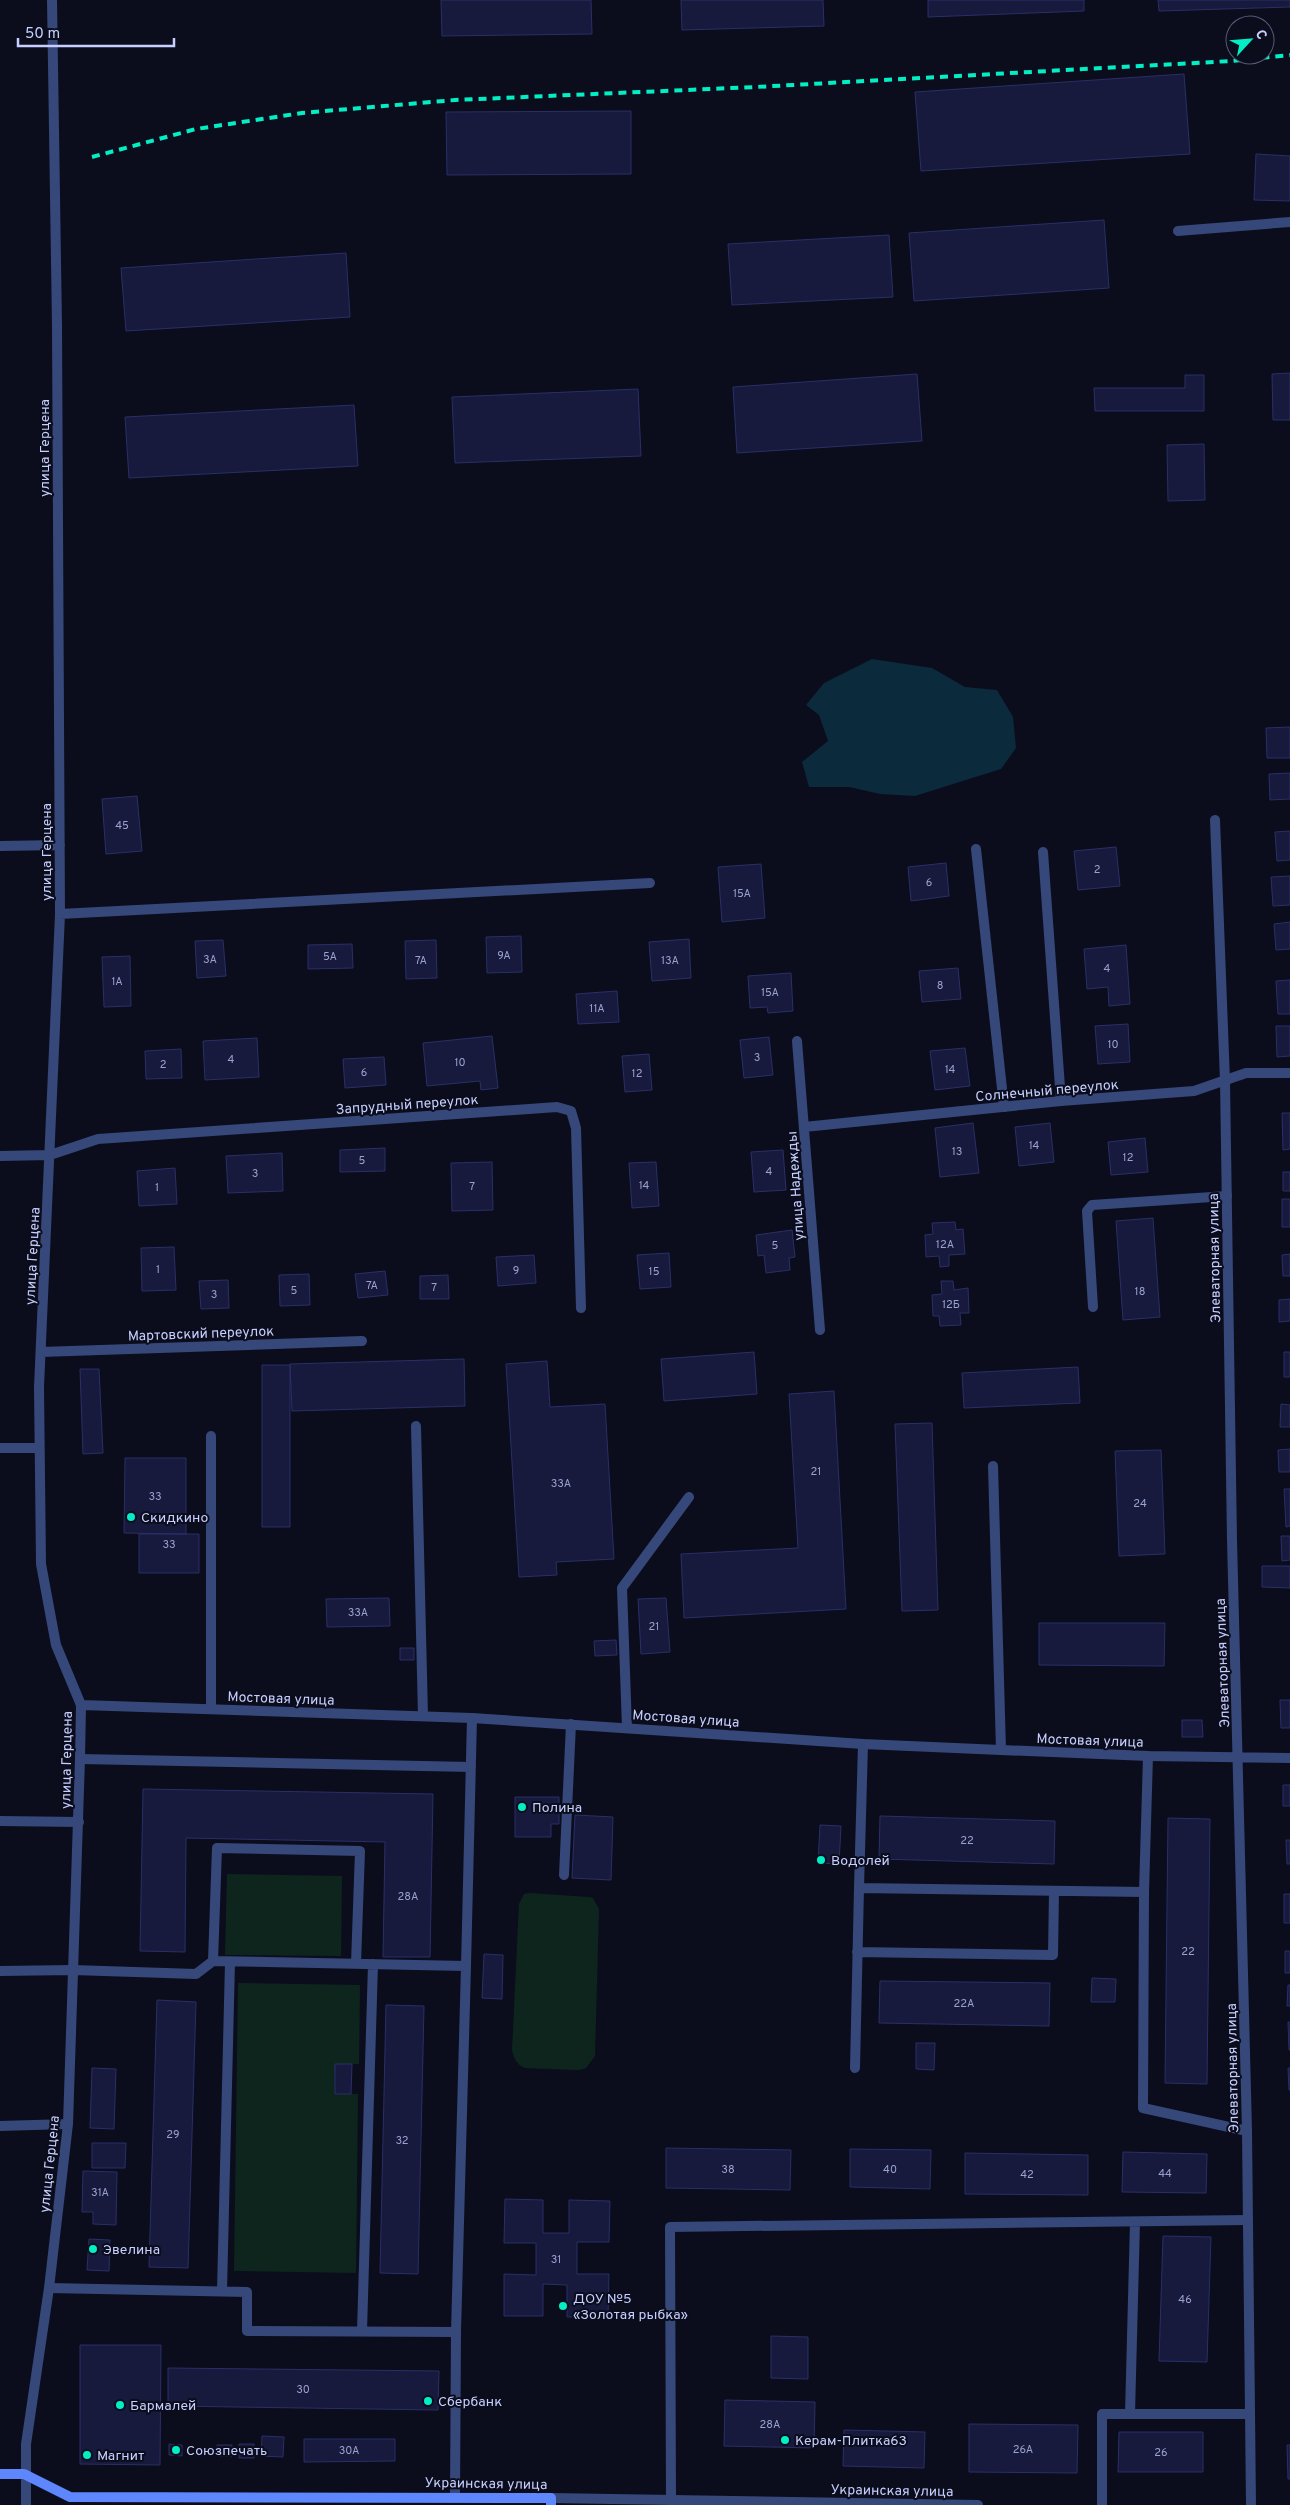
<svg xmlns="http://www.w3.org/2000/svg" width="1290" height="2505" font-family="Overpass,sans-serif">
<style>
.green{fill:#0e251e}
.water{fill:#0b2a3b}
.building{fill:#171a3c;stroke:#2a2f68}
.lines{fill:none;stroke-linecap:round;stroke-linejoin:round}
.service{stroke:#36477a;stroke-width:10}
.minor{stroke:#36477a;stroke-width:10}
.tertiary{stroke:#36477a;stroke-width:10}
.secondary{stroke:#5e86fd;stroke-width:10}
.rail{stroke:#03eec4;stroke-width:4;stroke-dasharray:8 6;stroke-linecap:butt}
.poi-dot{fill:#03eec4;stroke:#0b0d1c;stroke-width:2}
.labels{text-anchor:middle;stroke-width:4;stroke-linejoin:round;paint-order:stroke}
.number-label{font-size:11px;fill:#9aa2ce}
.street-label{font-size:14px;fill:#c6cffe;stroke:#0b0d1c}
.poi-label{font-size:14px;fill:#c6cffe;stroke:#0b0d1c;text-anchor:start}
</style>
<rect width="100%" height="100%" fill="#0b0d1c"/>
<path class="green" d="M 227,1874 L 342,1876 L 341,1956 L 225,1955 Z
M 530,1893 L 588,1897 L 593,1898 L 599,1909 L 595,2056 L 586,2068 L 579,2070 L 525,2068 C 517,2065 514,2059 512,2050 L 519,1904 L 524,1894 Z
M 238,1983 L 360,1985 L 359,2064 L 335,2064 L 335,2093 L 358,2094 L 356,2273 L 234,2271 Z"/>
<path class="water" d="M 872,659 L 932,668 L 965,687 L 997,690 L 1013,717 L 1016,748 L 1001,769 L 915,796 L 880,794 L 849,787 L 809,787 L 802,762 L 828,741 L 819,715 L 806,705 L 824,683 Z"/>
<path class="building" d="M 441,0 L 591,0 L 592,34 L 442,36 Z
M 681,0 L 823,0 L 824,26 L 682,30 Z
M 928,0 L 1084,0 L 1084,11 L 928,17 Z
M 1158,0 L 1290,0 L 1290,7 L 1159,11 Z
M 1184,74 L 1190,154 L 921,171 L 915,92 Z
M 631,111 L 631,174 L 447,175 L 446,112 Z
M 1256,154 L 1290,156 L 1290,201 L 1254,200 Z
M 1104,220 L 1109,288 L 914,301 L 909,233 Z
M 889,235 L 893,297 L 732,305 L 728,244 Z
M 346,253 L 350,317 L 126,331 L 121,268 Z
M 1290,373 L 1290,420 L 1273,420 L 1272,374 Z
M 917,374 L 922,441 L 737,453 L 733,387 Z
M 1185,375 L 1204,375 L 1204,411 L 1095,411 L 1094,388 L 1185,388 Z
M 638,389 L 641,456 L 455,463 L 452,397 Z
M 354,405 L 358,466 L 129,478 L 125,417 Z
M 1204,444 L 1205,500 L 1168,501 L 1167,445 Z
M 1290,727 L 1290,758 L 1267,758 L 1266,728 Z
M 1290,773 L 1290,799 L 1270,800 L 1269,774 Z
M 137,796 L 142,851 L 106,854 L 102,799 Z
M 1290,831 L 1290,860 L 1277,861 L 1275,832 Z
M 1116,847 L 1120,886 L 1078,890 L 1074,851 Z
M 946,863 L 949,896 L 911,901 L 908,867 Z
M 761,864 L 765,918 L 722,922 L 718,867 Z
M 1290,876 L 1290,905 L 1273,906 L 1271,877 Z
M 1290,922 L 1290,949 L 1276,950 L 1274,924 Z
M 521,936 L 522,972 L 487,973 L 486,937 Z
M 689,939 L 691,978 L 652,981 L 649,942 Z
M 223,940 L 226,976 L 197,978 L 195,941 Z
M 436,940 L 437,978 L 406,979 L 405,941 Z
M 352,944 L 353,968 L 308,969 L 308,945 Z
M 1126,945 L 1130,1004 L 1109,1006 L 1108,987 L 1087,989 L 1084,949 Z
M 130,956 L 131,1006 L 104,1007 L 102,957 Z
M 958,968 L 961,999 L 922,1002 L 919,971 Z
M 791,973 L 793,1011 L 768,1013 L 767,1007 L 750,1008 L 748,976 Z
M 1290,980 L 1290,1014 L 1278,1014 L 1276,981 Z
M 617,991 L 619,1022 L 578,1024 L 576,994 Z
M 1128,1024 L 1130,1062 L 1098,1064 L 1095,1026 Z
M 1276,1026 L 1290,1026 L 1290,1056 L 1277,1057 Z
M 492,1036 L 498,1088 L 481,1090 L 480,1081 L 427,1086 L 423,1043 Z
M 769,1037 L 773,1075 L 744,1078 L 740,1040 Z
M 257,1038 L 259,1077 L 205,1080 L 203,1041 Z
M 965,1048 L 970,1086 L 935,1090 L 930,1051 Z
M 181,1049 L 182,1078 L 146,1079 L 145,1051 Z
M 649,1054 L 652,1090 L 625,1092 L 622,1056 Z
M 384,1057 L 386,1085 L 345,1088 L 343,1059 Z
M 1282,1113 L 1290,1113 L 1290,1149 L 1283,1150 Z
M 973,1123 L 979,1173 L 940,1177 L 935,1128 Z
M 1050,1123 L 1054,1162 L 1019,1166 L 1015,1127 Z
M 1145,1138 L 1148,1172 L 1111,1175 L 1108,1142 Z
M 385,1148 L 385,1171 L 340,1172 L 340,1150 Z
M 783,1150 L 786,1190 L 754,1192 L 751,1152 Z
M 282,1153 L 283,1191 L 228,1193 L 226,1156 Z
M 492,1162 L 493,1210 L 452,1211 L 451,1163 Z
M 656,1162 L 659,1206 L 632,1208 L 629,1163 Z
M 175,1168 L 177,1204 L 139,1206 L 137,1171 Z
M 1283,1172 L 1290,1172 L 1290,1191 L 1283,1191 Z
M 1282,1199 L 1290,1199 L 1290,1227 L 1282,1227 Z
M 1153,1218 L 1160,1317 L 1123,1320 L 1116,1221 Z
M 955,1222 L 956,1230 L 963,1229 L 965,1254 L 949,1255 L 949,1266 L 940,1267 L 939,1256 L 926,1257 L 925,1235 L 933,1234 L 932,1223 Z
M 792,1230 L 795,1257 L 789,1258 L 790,1270 L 766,1273 L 764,1255 L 758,1256 L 756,1235 Z
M 174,1247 L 176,1290 L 142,1291 L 141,1248 Z
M 669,1253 L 671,1287 L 640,1289 L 637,1255 Z
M 1290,1254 L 1290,1276 L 1283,1276 L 1282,1255 Z
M 534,1255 L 536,1283 L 498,1286 L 496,1257 Z
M 385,1271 L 388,1295 L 358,1298 L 355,1274 Z
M 309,1274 L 310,1305 L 280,1306 L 279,1275 Z
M 448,1275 L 449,1299 L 420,1299 L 420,1276 Z
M 228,1280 L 229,1308 L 201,1309 L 199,1281 Z
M 941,1281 L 953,1281 L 954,1290 L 968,1288 L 969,1313 L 960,1313 L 961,1325 L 940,1326 L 939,1316 L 933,1316 L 932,1295 L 942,1294 Z
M 1290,1299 L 1290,1321 L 1279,1322 L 1279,1300 Z
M 754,1352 L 757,1394 L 664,1401 L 661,1359 Z
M 1284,1352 L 1290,1352 L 1290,1377 L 1284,1377 Z
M 464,1359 L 465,1406 L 292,1411 L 290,1364 Z
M 547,1361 L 550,1407 L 605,1404 L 614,1559 L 556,1562 L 557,1575 L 519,1577 L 506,1364 Z
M 262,1365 L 290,1365 L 290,1527 L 262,1527 Z
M 1078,1367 L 1080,1403 L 964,1408 L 962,1373 Z
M 80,1369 L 99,1369 L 103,1453 L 83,1454 Z
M 834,1391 L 846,1609 L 684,1618 L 681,1554 L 798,1548 L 789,1394 Z
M 1281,1404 L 1290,1405 L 1290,1427 L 1280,1427 Z
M 932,1423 L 938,1610 L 902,1611 L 895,1424 Z
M 1290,1449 L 1290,1472 L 1279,1472 L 1278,1450 Z
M 1161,1450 L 1165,1554 L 1119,1556 L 1115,1451 Z
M 125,1458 L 186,1458 L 186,1534 L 124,1533 Z
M 1284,1489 L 1290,1489 L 1290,1526 L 1286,1527 Z
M 139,1534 L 199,1534 L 199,1573 L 139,1573 Z
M 1281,1536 L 1290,1536 L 1290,1560 L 1282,1561 Z
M 1262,1566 L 1290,1566 L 1290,1588 L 1262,1587 Z
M 389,1598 L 390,1626 L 327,1627 L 326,1599 Z
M 666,1598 L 670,1652 L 641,1654 L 638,1599 Z
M 1039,1623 L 1165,1623 L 1164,1666 L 1039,1665 Z
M 616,1640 L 617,1655 L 595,1656 L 594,1641 Z
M 400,1648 L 414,1648 L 414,1660 L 400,1660 Z
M 1280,1700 L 1290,1700 L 1290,1728 L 1281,1728 Z
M 1182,1720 L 1202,1720 L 1203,1737 L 1182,1737 Z
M 1283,1785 L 1290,1785 L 1290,1806 L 1283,1806 Z
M 143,1789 L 433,1794 L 430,1957 L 383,1957 L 385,1842 L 186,1838 L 185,1952 L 140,1951 Z
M 515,1797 L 559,1797 L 559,1824 L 551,1824 L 551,1837 L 515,1837 Z
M 575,1815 L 613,1817 L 611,1880 L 572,1878 Z
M 880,1816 L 1055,1821 L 1054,1864 L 879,1859 Z
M 1168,1818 L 1210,1819 L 1207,2084 L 1165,2083 Z
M 820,1825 L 841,1826 L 839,1864 L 818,1863 Z
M 1286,1840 L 1290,1840 L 1290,1864 L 1287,1864 Z
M 1284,1894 L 1290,1894 L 1290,1923 L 1284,1923 Z
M 1285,1951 L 1290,1951 L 1290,1973 L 1285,1973 Z
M 484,1954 L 503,1955 L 502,1999 L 482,1998 Z
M 1092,1978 L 1116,1979 L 1115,2002 L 1091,2002 Z
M 880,1981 L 1050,1983 L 1049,2026 L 879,2023 Z
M 1288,1985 L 1290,1985 L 1290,2006 L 1287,2006 Z
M 157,2000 L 196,2002 L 188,2268 L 149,2267 Z
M 386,2005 L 424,2006 L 418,2274 L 380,2273 Z
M 1288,2022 L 1290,2022 L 1290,2050 L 1289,2050 Z
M 916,2043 L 935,2043 L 934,2070 L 916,2069 Z
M 335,2064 L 352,2064 L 351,2094 L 335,2094 Z
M 92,2068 L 116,2069 L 114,2129 L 90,2128 Z
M 1288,2068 L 1290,2068 L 1290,2090 L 1289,2090 Z
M 92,2143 L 126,2143 L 125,2168 L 92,2168 Z
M 666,2148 L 791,2150 L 790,2190 L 666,2188 Z
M 850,2149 L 931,2150 L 930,2189 L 850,2187 Z
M 1123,2152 L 1207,2154 L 1206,2193 L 1122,2192 Z
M 965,2153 L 1088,2155 L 1088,2195 L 965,2194 Z
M 83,2171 L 117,2172 L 116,2225 L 93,2224 L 93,2212 L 82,2212 Z
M 505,2199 L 543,2200 L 543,2233 L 569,2233 L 569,2200 L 610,2201 L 609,2242 L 577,2242 L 577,2274 L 609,2274 L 608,2317 L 567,2317 L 567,2285 L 543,2284 L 543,2316 L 504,2316 L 504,2274 L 536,2275 L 536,2243 L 504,2243 Z
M 1163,2236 L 1211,2237 L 1207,2362 L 1159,2361 Z
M 89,2239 L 110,2240 L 109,2271 L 87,2270 Z
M 771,2336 L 808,2337 L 808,2379 L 771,2378 Z
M 80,2345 L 161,2345 L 160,2465 L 80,2464 Z
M 168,2368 L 439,2371 L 438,2410 L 168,2406 Z
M 725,2400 L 815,2402 L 814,2448 L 724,2446 Z
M 969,2424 L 1078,2425 L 1077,2473 L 969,2472 Z
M 844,2430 L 925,2432 L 924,2468 L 843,2466 Z
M 1119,2432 L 1203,2432 L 1203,2472 L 1118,2472 Z
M 262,2436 L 284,2437 L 283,2457 L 261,2456 Z
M 304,2439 L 395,2439 L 395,2461 L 304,2462 Z
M 169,2444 L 182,2445 L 182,2456 L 169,2455 Z
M 239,2444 L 254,2444 L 254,2458 L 239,2458 Z
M 217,2445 L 232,2445 L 232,2456 L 217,2456 Z
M 1287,2445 L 1290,2445 L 1290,2479 L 1288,2479 Z"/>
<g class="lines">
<path class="service" d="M 1178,231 L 1290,222
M 976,849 L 1004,1107
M 1043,852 L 1061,1101
M 1093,1307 L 1087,1211 L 1092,1205 L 1227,1196
M 416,1426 L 423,1716
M 211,1436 L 211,1709
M 993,1466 L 1001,1750
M 627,1728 L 622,1588 L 689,1497
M 863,1744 L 859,1888 L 1144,1892 L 1143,2108 L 1247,2131
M 80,1759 L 471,1767
M 564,1875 L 571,1724
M 1144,1892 L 1148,1756
M 857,1952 L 1053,1955 L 1054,1891
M 213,1961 L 217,1848 L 360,1851 L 356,1963
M 0,1971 L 73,1970 L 196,1974 L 213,1961 L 466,1966 L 472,1718
M 855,2068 L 859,1888
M 49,2288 L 247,2292 L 247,2331 L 456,2332
M 222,2291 L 230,1962
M 362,2331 L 373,1964
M 1130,2414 L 1135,2222
M 455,2496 L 456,2332 L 466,1966
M 671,2500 L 670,2227 L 1248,2220
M 1102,2505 L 1102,2414 L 1250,2414"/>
<path class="minor" d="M 1215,820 L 1225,1081 L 1232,1540 L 1247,2131 L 1251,2505
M 0,846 L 60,845
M 60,914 L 650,883
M 797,1041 L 820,1330
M 804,1127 L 1061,1101 L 1194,1091 L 1246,1073 L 1290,1073
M 0,1156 L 50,1155 L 98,1139 L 557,1107 L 571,1111 L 576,1128 L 581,1308
M 41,1352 L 362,1341
M 0,1448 L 38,1448
M 81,1705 L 472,1718 L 863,1744 L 1001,1750 L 1148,1756 L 1290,1758
M 0,1821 L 79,1822
M 0,2126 L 68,2124
M 26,2505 L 26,2444 L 49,2288 L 68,2124 L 80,1759 L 81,1705 L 56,1645 L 41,1564 L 39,1387 L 60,914 L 57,326 L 52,0"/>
<path class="tertiary" d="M 551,2498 L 978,2505"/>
<path class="secondary" d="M 0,2474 L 24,2474 L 70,2497 L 551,2498 L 551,2505"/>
<path class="rail" d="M 92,157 L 196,129 L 302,113 L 455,100 L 756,87 L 1231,61 L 1290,55"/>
</g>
<g class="poi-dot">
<circle cx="131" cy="1517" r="5"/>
<circle cx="522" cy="1807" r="5"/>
<circle cx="821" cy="1860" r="5"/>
<circle cx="93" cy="2249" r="5"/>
<circle cx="563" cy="2306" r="5"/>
<circle cx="428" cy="2401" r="5"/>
<circle cx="120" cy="2405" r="5"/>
<circle cx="785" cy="2440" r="5"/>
<circle cx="176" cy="2450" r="5"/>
<circle cx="87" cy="2455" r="5"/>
</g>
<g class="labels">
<g class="number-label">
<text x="122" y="829">45</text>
<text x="1097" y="873">2</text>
<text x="929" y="886">6</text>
<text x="742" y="897">15А</text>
<text x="504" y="959">9А</text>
<text x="330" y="960">5А</text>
<text x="210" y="963">3А</text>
<text x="421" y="964">7А</text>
<text x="670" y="964">13А</text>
<text x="1107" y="972">4</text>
<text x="117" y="985">1А</text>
<text x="940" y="989">8</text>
<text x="770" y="996">15А</text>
<text x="597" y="1012">11А</text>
<text x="1113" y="1048">10</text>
<text x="757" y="1061">3</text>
<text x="231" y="1063">4</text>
<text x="460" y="1066">10</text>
<text x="163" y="1068">2</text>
<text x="950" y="1073">14</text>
<text x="364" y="1076">6</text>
<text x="637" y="1077">12</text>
<text x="1034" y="1149">14</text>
<text x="957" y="1155">13</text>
<text x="1128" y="1161">12</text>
<text x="362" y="1164">5</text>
<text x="769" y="1175">4</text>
<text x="255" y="1177">3</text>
<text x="644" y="1189">14</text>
<text x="472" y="1190">7</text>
<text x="157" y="1191">1</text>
<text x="945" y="1248">12А</text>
<text x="775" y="1249">5</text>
<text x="158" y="1273">1</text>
<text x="516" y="1274">9</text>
<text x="654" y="1275">15</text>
<text x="372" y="1289">7А</text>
<text x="434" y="1291">7</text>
<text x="294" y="1294">5</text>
<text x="1140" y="1295">18</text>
<text x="214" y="1298">3</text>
<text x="951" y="1308">12Б</text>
<text x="816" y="1475">21</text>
<text x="561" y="1487">33А</text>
<text x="155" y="1500">33</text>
<text x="1140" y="1507">24</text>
<text x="169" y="1548">33</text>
<text x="358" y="1616">33А</text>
<text x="654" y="1630">21</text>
<text x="967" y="1844">22</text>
<text x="408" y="1900">28А</text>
<text x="1188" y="1955">22</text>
<text x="964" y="2007">22А</text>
<text x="173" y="2138">29</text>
<text x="402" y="2144">32</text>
<text x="728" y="2173">38</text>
<text x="890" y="2173">40</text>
<text x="1165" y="2177">44</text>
<text x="1027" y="2178">42</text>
<text x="100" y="2196">31А</text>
<text x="556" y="2263">31</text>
<text x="1185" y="2303">46</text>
<text x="303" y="2393">30</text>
<text x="770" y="2428">28А</text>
<text x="1023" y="2453">26А</text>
<text x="349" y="2454">30А</text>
<text x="1161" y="2456">26</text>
</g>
<g class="street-label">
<text transform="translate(44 448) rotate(-90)" y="5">улица Герцена</text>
<text transform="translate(46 852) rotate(-90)" y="5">улица Герцена</text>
<text transform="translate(1047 1090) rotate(-5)" y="5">Солнечный переулок</text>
<text transform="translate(407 1104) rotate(-4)" y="5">Запрудный переулок</text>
<text transform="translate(795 1186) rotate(-94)" y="5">улица Надежды</text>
<text transform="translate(32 1256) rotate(-87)" y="5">улица Герцена</text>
<text transform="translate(1214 1258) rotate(-91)" y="5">Элеваторная улица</text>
<text transform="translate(201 1333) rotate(-2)" y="5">Мартовский переулок</text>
<text transform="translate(1222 1663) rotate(-92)" y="5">Элеваторная улица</text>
<text transform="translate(281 1698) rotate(2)" y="5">Мостовая улица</text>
<text transform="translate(686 1718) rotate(4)" y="5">Мостовая улица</text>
<text transform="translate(1090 1740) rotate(2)" y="5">Мостовая улица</text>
<text transform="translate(66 1760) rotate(-89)" y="5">улица Герцена</text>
<text transform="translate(1232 2068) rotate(-91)" y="5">Элеваторная улица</text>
<text transform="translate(49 2164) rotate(-84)" y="5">улица Герцена</text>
<text transform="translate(486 2483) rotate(1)" y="5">Украинская улица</text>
<text transform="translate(892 2490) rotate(1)" y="5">Украинская улица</text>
</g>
<g class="poi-label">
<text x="141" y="1522">Скидкино</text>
<text x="532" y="1812">Полина</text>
<text x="831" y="1865">Водолей</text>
<text x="103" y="2254">Эвелина</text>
<text x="573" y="2303">ДОУ №5<tspan x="573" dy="16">«Золотая рыбка»</tspan></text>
<text x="438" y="2406">Сбербанк</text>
<text x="130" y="2410">Бармалей</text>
<text x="795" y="2445">Керам-Плитка63</text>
<text x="186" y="2455">Союзпечать</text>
<text x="97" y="2460">Магнит</text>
</g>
</g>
<g transform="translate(1250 40) rotate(64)"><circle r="24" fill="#0b0d1c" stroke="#565b76"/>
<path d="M0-4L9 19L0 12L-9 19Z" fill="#03eec4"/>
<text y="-8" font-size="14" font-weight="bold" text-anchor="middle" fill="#c6cffe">С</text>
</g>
<path d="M18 38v8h156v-8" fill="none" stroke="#c6cffe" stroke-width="2.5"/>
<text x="25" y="38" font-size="15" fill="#c6cffe" stroke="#0b0d1c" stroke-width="4" paint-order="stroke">50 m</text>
</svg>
